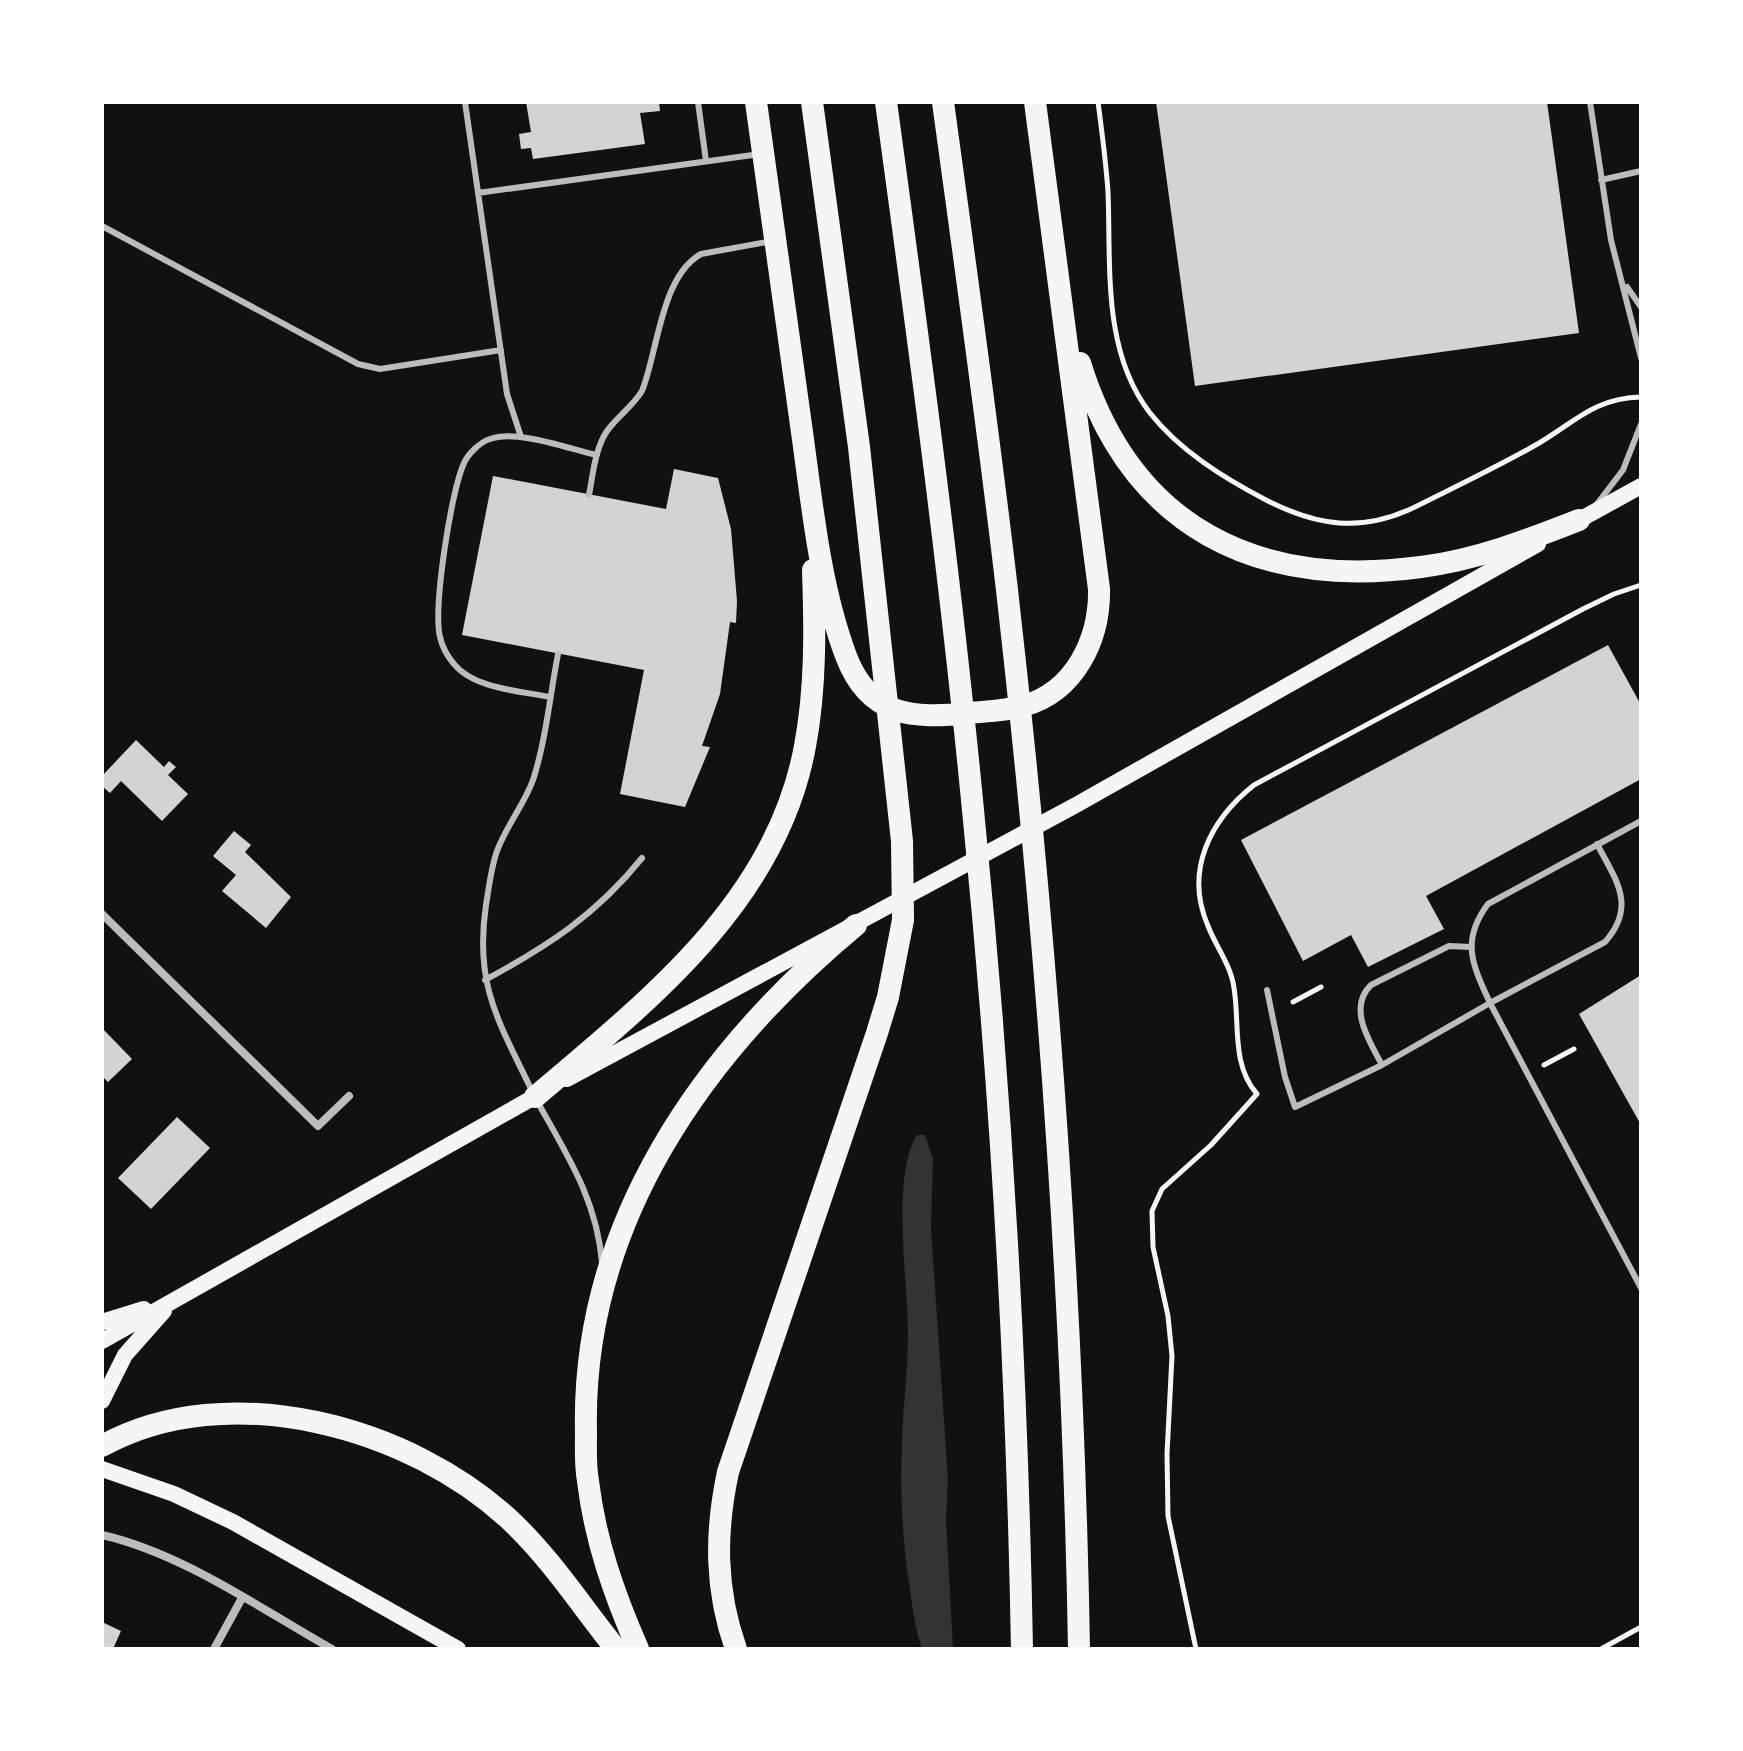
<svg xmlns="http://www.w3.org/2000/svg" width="1743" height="1751" font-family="'Source Sans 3',sans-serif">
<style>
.water{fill:#333}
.building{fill:#d3d3d3}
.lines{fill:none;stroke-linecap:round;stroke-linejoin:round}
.path{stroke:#f5f5f5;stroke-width:5}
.service{stroke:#bcbcbc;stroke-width:6}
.minor{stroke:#bcbcbc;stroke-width:8}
.secondary{stroke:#f5f5f5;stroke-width:16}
.trunk{stroke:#f5f5f5;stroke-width:22}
</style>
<rect width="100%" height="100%" fill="#111"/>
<path class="water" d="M 917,1135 L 925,1135 L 933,1159 L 931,1229 L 948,1480 L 946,1520 L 953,1649 L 922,1649 C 915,1628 912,1605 909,1583 C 902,1537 900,1490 902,1443 C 903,1407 908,1370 908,1333 C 908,1283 891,1176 917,1135 Z"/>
<path class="building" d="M 526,102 L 659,102 L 660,111 L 640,113 L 645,144 L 533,159 L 531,148 L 521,149 L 519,134 L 531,132 Z
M 1156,102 L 1547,102 L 1579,333 L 1195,386 Z
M 674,469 L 718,478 L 731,529 L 737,601 L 736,623 L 730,622 L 720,694 L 702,746 L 710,747 L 685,807 L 620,794 L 644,670 L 462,635 L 493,476 L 666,509 Z
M 1608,645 L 1641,705 L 1641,779 L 1426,896 L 1444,929 L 1368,967 L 1351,935 L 1303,961 L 1241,840 Z
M 136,740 L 164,767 L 169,761 L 176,767 L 168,775 L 188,794 L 162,821 L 121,781 L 110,793 L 102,786 L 102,776 Z
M 234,831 L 251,845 L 245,852 L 291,897 L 266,928 L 222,891 L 236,875 L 213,856 Z
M 1641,975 L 1641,1125 L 1579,1014 Z
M 102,1028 L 132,1059 L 108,1082 L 102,1076 Z
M 177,1117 L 210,1148 L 151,1209 L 118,1178 Z
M 102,1622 L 121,1631 L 113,1649 L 102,1649 Z"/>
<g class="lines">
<path class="path" d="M 1098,102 C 1102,132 1106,162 1108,192 C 1111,266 1102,351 1150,413 C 1180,451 1224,478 1266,500 C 1317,526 1361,533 1415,507 C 1455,487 1495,468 1534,446 C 1573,424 1593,398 1641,397
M 1293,1002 L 1321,987
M 1544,1065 L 1574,1049
M 1196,1649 L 1168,1516 L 1167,1454 L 1172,1356 L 1168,1316 L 1153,1247 L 1152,1211 L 1162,1189 L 1211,1145 L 1257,1094 C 1231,1064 1240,1024 1234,988 C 1231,965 1216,947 1208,926 C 1184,871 1210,820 1254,785 L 1583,609 L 1614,594 L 1641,585
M 1601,1649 L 1641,1627"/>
<path class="service" d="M 465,102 L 507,394 L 521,437
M 698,102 L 706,161
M 1590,102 L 1611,240 L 1641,358
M 1601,180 L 1641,171
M 478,193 L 760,154
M 102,226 L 358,364 L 380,369 L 501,350
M 1627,287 L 1641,307
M 589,495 C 593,474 595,449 607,431 C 617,417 632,407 642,391 C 658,351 661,276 701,254 L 772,241
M 1597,504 L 1623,470 L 1641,424
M 550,697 C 521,691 474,689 454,664 C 448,657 442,646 440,637 C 433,608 451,491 464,463 C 468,454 480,442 490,439 C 517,429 569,449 597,455
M 1597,844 C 1616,880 1637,906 1605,942 L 1490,1003 C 1473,966 1460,941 1488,904 L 1641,821
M 485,980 C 548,946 596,915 642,858
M 1267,990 L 1285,1077 L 1295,1107 L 1382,1065 L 1490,1003 L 1641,1288
M 1382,1065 C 1370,1042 1347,1008 1371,985 L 1449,946 L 1471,947
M 532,1091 C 499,1022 474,985 486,905 C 489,887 491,868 497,851 C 506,826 524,805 533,780 C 546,740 550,695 558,654
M 537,1101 C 567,1155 597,1200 602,1263"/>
<path class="minor" d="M 102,914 L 318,1126 L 349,1096
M 102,1535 C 182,1553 261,1609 332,1649
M 214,1649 L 242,1598"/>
<path class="secondary" d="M 1572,524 L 1641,486
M 567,1079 L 1076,805 L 1538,544
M 102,1322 L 144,1309
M 102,1341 L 543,1092
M 102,1401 L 125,1355 L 164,1311
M 102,1469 L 174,1494 L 233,1522 L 458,1649"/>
<path class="trunk" d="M 756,102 C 771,210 786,317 801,425 C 812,502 819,584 846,656 C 869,717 913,719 969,713 C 987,711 1006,711 1023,706 C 1075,692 1100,639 1099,589 L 1035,102
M 886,102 C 919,344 952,587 975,831 C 1002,1102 1017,1376 1022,1649
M 943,102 C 965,264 988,427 1007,590 C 1047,941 1073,1295 1079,1649
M 1080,363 C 1131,528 1257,589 1421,567 C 1476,560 1528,540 1579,520
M 535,1097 C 648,1001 777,901 805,746 C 816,688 815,628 813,570
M 102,1446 C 228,1376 412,1427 512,1522 C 552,1560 582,1607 616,1649
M 638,1649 C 614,1594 595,1540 588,1481 C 585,1465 586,1448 586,1432 C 581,1225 702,1053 856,925
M 736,1649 C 715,1590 715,1533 728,1472 L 877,1033 L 888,997 L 903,920 L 902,841 L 859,447 L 812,102"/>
</g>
<rect width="1743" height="1751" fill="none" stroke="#ffffff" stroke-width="208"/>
</svg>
